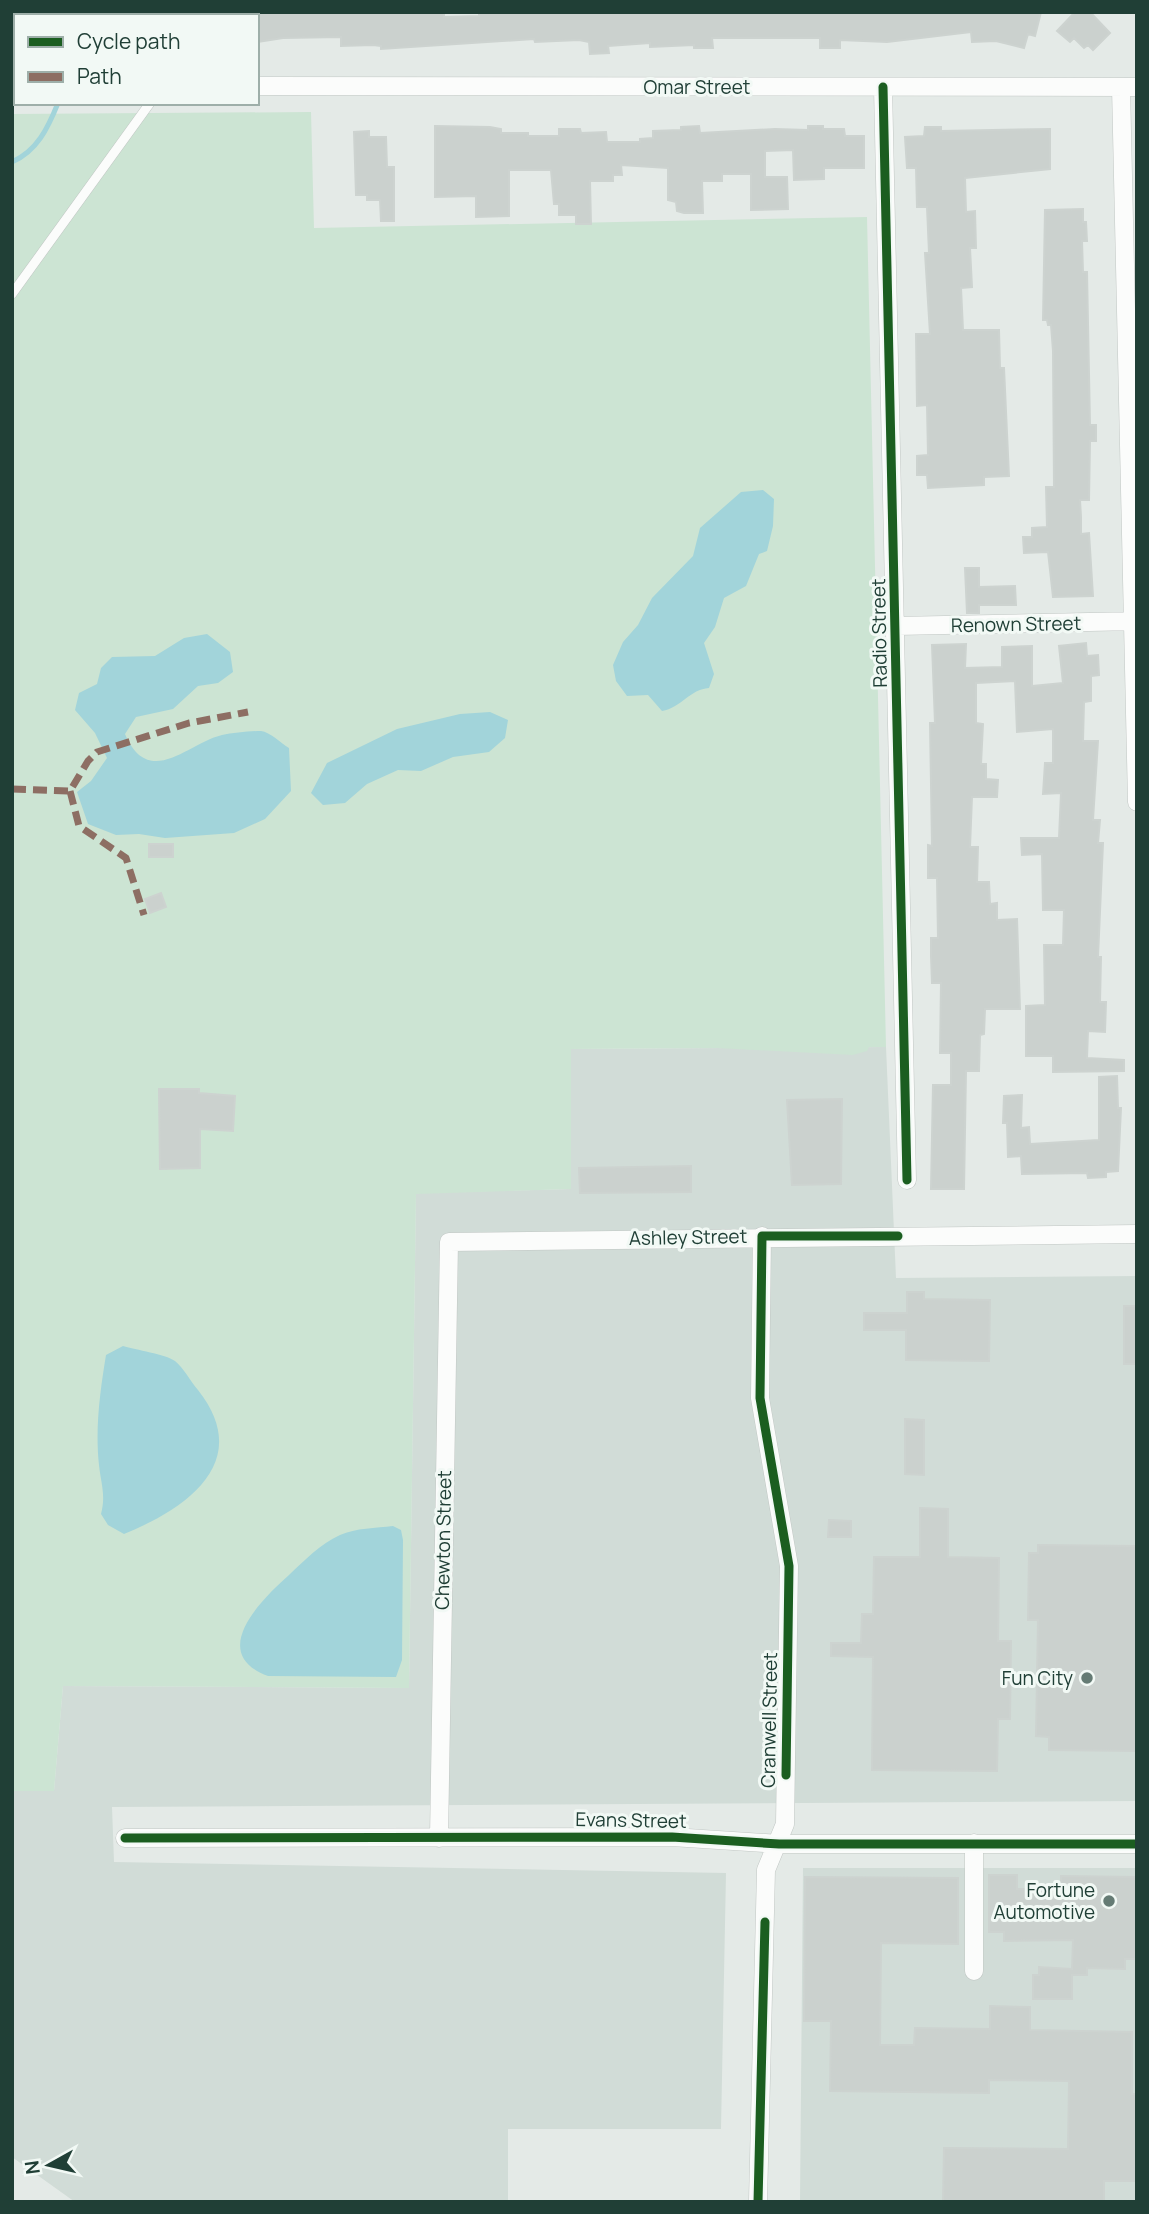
<svg xmlns="http://www.w3.org/2000/svg" width="1149" height="2214" font-family="Manrope,sans-serif">
<style>
.built{fill:#d1dcd7}
.green{fill:#cce4d3}
.water{fill:#a2d4da}
.lines{fill:none;stroke-linecap:round;stroke-linejoin:round}
.stream{stroke:#a2d4da;stroke-width:5}
.building{fill:#cbd1ce;stroke:#cdd3d0;stroke-width:2}
.lane-casing{stroke:#c1c7c4;stroke-width:10}
.street-casing{stroke:#c1c7c4;stroke-width:19}
.lane{stroke:#fbfcfb;stroke-width:9}
.street{stroke:#fbfcfb;stroke-width:18}
.quiet{stroke:#8d6e63;stroke-width:7;stroke-dasharray:14 7;stroke-linecap:butt}
.cycleway-casing{stroke:#f2f9f5;stroke-width:13}
.cycleway{stroke:#1b5e20;stroke-width:9}
.poi-dot{fill:#657b74;stroke:#f2f9f5;stroke-width:2.5}
.labels{text-anchor:middle;stroke-width:6;stroke-linejoin:round;paint-order:stroke}
.street-label{font-size:19px;fill:#203f36;stroke:#f2f9f5}
.poi-label{font-size:19px;fill:#203f36;stroke:#f2f9f5;text-anchor:end}
</style>
<rect width="100%" height="100%" fill="#e4eae7"/>
<path class="built" d="M 886,1047 L 896,1278 L 1137,1276 L 1137,1801 L 112,1807 L 114,1862 L 726,1873 L 721,2129 L 508,2129 L 508,2202 L 75,2202 L 12,2157 L 12,1791 L 54,1791 L 63,1686 L 409,1688 L 416,1193 L 571,1189 L 571,1049 Z
M 803,1868 L 1137,1868 L 1137,2202 L 800,2202 Z"/>
<path class="green" d="M 311,112 L 314,228 L 867,217 L 886,1047 L 869,1047 L 867,1051 L 853,1055 L 717,1048 L 571,1049 L 571,1189 L 416,1194 L 409,1688 L 63,1686 L 54,1791 L 12,1791 L 12,114 Z"/>
<path class="water" d="M 763,490 L 774,499 L 773,526 L 767,551 L 759,554 L 746,586 L 724,598 L 715,627 L 704,643 L 714,674 L 709,688 C 690,689 681,708 662,711 L 648,695 L 627,696 L 616,681 L 613,665 L 623,642 L 638,625 L 652,598 L 693,556 L 700,528 L 741,492 Z
M 207,634 L 230,652 L 233,672 L 218,683 L 198,686 L 173,709 L 136,717 L 125,734 C 149,790 188,743 222,735 C 233,733 249,731 261,731 C 270,732 281,743 289,748 L 291,791 L 265,819 L 234,833 L 165,838 L 139,834 L 116,835 L 88,824 L 77,792 L 91,781 L 107,758 L 95,733 L 75,710 L 79,693 L 97,684 L 101,668 L 112,657 L 155,656 L 184,638 Z
M 490,712 L 508,720 L 505,738 L 489,752 L 453,757 L 421,771 L 398,770 L 367,784 L 345,803 L 323,805 L 311,793 L 327,763 L 397,729 L 460,714 Z
M 123,1346 C 136,1350 165,1354 175,1361 C 183,1367 191,1382 198,1390 C 254,1461 188,1508 124,1534 L 108,1525 L 101,1514 C 106,1495 101,1484 99,1465 C 95,1429 100,1391 106,1355 Z
M 393,1526 L 401,1530 L 403,1540 L 402,1660 L 396,1677 L 268,1676 C 207,1653 261,1600 289,1575 C 305,1560 320,1544 340,1535 C 356,1528 376,1528 393,1526 Z"/>
<g class="lines">
<path class="stream" d="M 86,16 L 88,12
M 12,162 C 37,151 48,128 58,103"/>
</g>
<path class="building" d="M 257,12 L 444,12 L 444,17 L 479,16 L 479,12 L 1041,12 L 1035,36 L 1028,34 L 1024,48 L 996,41 L 972,42 L 971,32 L 887,42 L 840,40 L 840,48 L 820,48 L 820,38 L 712,38 L 713,48 L 694,48 L 694,45 L 650,47 L 650,43 L 608,46 L 609,53 L 590,54 L 589,42 L 579,40 L 535,42 L 534,39 L 381,49 L 381,46 L 373,45 L 341,46 L 341,37 L 283,38 L 257,42 Z
M 1075,12 L 1090,12 L 1110,33 L 1093,50 L 1088,45 L 1084,48 L 1074,38 L 1070,42 L 1057,31 Z
M 435,126 L 490,127 L 501,129 L 501,133 L 528,133 L 528,136 L 559,136 L 559,129 L 580,129 L 581,133 L 606,132 L 607,142 L 640,142 L 640,139 L 653,138 L 653,131 L 681,130 L 681,127 L 699,126 L 700,133 L 775,129 L 808,130 L 808,126 L 823,126 L 823,129 L 844,129 L 845,136 L 864,136 L 864,168 L 824,168 L 824,179 L 794,180 L 793,150 L 765,151 L 765,177 L 787,177 L 788,209 L 751,210 L 751,174 L 722,174 L 722,181 L 702,181 L 703,213 L 684,213 L 677,211 L 676,202 L 668,200 L 668,168 L 621,165 L 622,175 L 613,175 L 613,181 L 590,181 L 591,224 L 576,224 L 576,215 L 559,215 L 559,204 L 554,204 L 551,170 L 509,170 L 509,216 L 476,217 L 476,196 L 435,197 Z
M 925,127 L 941,127 L 941,131 L 1050,129 L 1050,169 L 965,178 L 966,212 L 975,211 L 976,248 L 970,248 L 972,287 L 961,288 L 963,330 L 999,330 L 1000,368 L 1004,368 L 1009,476 L 984,477 L 984,485 L 928,488 L 927,475 L 917,475 L 917,456 L 928,455 L 927,405 L 917,406 L 916,334 L 930,334 L 925,253 L 929,253 L 927,207 L 917,207 L 916,168 L 907,168 L 905,137 L 924,136 Z
M 369,131 L 369,137 L 386,137 L 387,167 L 394,167 L 394,221 L 381,221 L 380,200 L 367,200 L 367,195 L 356,195 L 354,132 Z
M 1083,209 L 1083,222 L 1086,222 L 1087,241 L 1082,241 L 1083,272 L 1087,272 L 1090,425 L 1096,425 L 1096,441 L 1090,441 L 1089,500 L 1080,500 L 1081,517 L 1081,534 L 1089,533 L 1093,596 L 1053,597 L 1048,552 L 1024,553 L 1023,537 L 1032,537 L 1032,528 L 1047,527 L 1046,487 L 1054,487 L 1053,351 L 1051,325 L 1048,325 L 1047,320 L 1043,320 L 1045,210 Z
M 965,568 L 979,568 L 979,587 L 1015,586 L 1016,605 L 979,605 L 979,613 L 967,613 Z
M 1086,643 L 1087,656 L 1098,655 L 1099,675 L 1091,676 L 1091,701 L 1084,702 L 1083,741 L 1098,741 L 1093,820 L 1100,820 L 1098,843 L 1103,843 L 1098,957 L 1101,957 L 1100,1002 L 1106,1002 L 1105,1032 L 1088,1031 L 1087,1058 L 1124,1060 L 1124,1071 L 1053,1072 L 1053,1056 L 1026,1056 L 1026,1006 L 1045,1005 L 1044,945 L 1063,945 L 1064,910 L 1043,910 L 1042,854 L 1022,855 L 1021,838 L 1059,838 L 1061,793 L 1043,794 L 1045,763 L 1053,763 L 1053,729 L 1017,732 L 1015,681 L 976,683 L 976,723 L 983,724 L 981,764 L 986,764 L 986,779 L 998,780 L 997,797 L 972,797 L 970,847 L 978,847 L 977,882 L 989,882 L 990,904 L 997,903 L 997,920 L 1017,919 L 1020,1009 L 985,1009 L 984,1034 L 980,1035 L 979,1071 L 966,1071 L 964,1189 L 931,1189 L 933,1085 L 951,1085 L 951,1053 L 940,1053 L 941,983 L 932,983 L 931,956 L 931,938 L 938,938 L 937,878 L 928,878 L 928,845 L 932,846 L 930,723 L 935,723 L 932,645 L 966,644 L 965,668 L 1002,667 L 1002,647 L 1032,646 L 1032,686 L 1063,683 L 1059,646 Z
M 149,844 L 173,844 L 173,857 L 149,857 Z
M 161,893 L 166,907 L 150,913 L 145,899 Z
M 1117,1076 L 1118,1108 L 1121,1108 L 1118,1171 L 1106,1172 L 1106,1177 L 1088,1178 L 1087,1173 L 1022,1174 L 1021,1156 L 1008,1157 L 1007,1123 L 1003,1123 L 1004,1096 L 1022,1095 L 1021,1128 L 1029,1127 L 1030,1144 L 1099,1140 L 1099,1077 Z
M 159,1089 L 199,1089 L 199,1093 L 235,1096 L 233,1131 L 200,1129 L 200,1168 L 160,1169 Z
M 842,1099 L 841,1184 L 792,1185 L 787,1100 Z
M 691,1166 L 691,1192 L 580,1193 L 579,1168 Z
M 907,1292 L 924,1292 L 924,1299 L 990,1300 L 989,1361 L 906,1360 L 906,1330 L 864,1330 L 864,1313 L 907,1313 Z
M 1124,1306 L 1137,1306 L 1137,1364 L 1124,1364 Z
M 905,1419 L 924,1420 L 924,1475 L 905,1474 Z
M 920,1508 L 948,1509 L 948,1557 L 999,1558 L 998,1641 L 1011,1641 L 1010,1719 L 998,1719 L 997,1771 L 872,1770 L 873,1657 L 831,1656 L 831,1643 L 861,1643 L 862,1614 L 873,1614 L 874,1557 L 920,1557 Z
M 829,1520 L 851,1521 L 851,1537 L 828,1537 Z
M 1038,1545 L 1137,1546 L 1137,1751 L 1049,1750 L 1049,1737 L 1036,1736 L 1038,1620 L 1028,1620 L 1029,1553 L 1038,1553 Z
M 989,1875 L 1017,1875 L 1017,1889 L 1053,1889 L 1053,1885 L 1061,1885 L 1061,1876 L 1137,1877 L 1137,1959 L 1125,1959 L 1125,1969 L 1087,1968 L 1087,1975 L 1072,1975 L 1072,1999 L 1033,1999 L 1033,1975 L 1039,1975 L 1039,1967 L 1072,1969 L 1073,1940 L 1004,1941 L 1004,1932 L 989,1932 Z
M 805,1877 L 958,1878 L 958,1944 L 881,1943 L 880,2045 L 914,2045 L 915,2028 L 990,2029 L 990,2006 L 1030,2007 L 1030,2030 L 1132,2032 L 1132,2094 L 1137,2094 L 1137,2181 L 1104,2181 L 1104,2202 L 943,2202 L 944,2148 L 1068,2149 L 1069,2081 L 989,2080 L 989,2093 L 830,2091 L 831,2021 L 804,2021 Z"/>
<g class="lines">
<defs>
<path id="lane" d="M 12,294 L 150,103"/>
<path id="street" d="M 12,86 L 16,86
M 257,86 L 1137,87
M 883,87 L 907,1180
M 1121,87 L 1137,802
M 896,626 L 1137,621
M 125,1838 L 672,1837 L 779,1844 L 1137,1844
M 439,1838 L 449,1242 L 1137,1234
M 974,1843 L 974,1971
M 758,2202 L 766,1870 L 785,1824 L 789,1566 L 760,1398 L 762,1236"/>
</defs>
<use href="#lane" class="lane-casing"/>
<use href="#street" class="street-casing"/>
<use href="#lane" class="lane"/>
<use href="#street" class="street"/>
<path class="quiet" d="M 12,789 L 70,791 L 88,761 L 97,752 L 189,723 L 248,712
M 70,791 L 79,826 L 126,858 L 144,915"/>
<defs>
<path id="cycleway" d="M 883,87 L 907,1180
M 786,1775 L 789,1566 L 760,1398 L 762,1236 L 898,1236
M 125,1838 L 672,1837 L 779,1844 L 1137,1844
M 758,2202 L 765,1922"/>
</defs>
<use href="#cycleway" class="cycleway-casing"/>
<use href="#cycleway" class="cycleway"/>
</g>
<g class="poi-dot">
<circle cx="1087" cy="1678" r="7"/>
<circle cx="1109" cy="1901" r="7"/>
</g>
<g class="labels">
<g class="street-label">
<text x="697" y="94">Omar Street</text>
<text transform="translate(1016 624) rotate(-1)" y="7">Renown Street</text>
<text transform="translate(879 633) rotate(-91)" y="7">Radio Street</text>
<text transform="translate(688 1237) rotate(-1)" y="7">Ashley Street</text>
<text transform="translate(443 1540) rotate(-89)" y="7">Chewton Street</text>
<text transform="translate(769 1720) rotate(-89)" y="7">Cranwell Street</text>
<text transform="translate(631 1820) rotate(1)" y="7">Evans Street</text>
</g>
<g class="poi-label">
<text x="1073" y="1685">Fun City</text>
<text x="1095" y="1897">Fortune<tspan x="1095" dy="22">Automotive</tspan></text>
</g>
</g>
<rect width="1149" height="2214" fill="none" stroke="#203f36" stroke-width="28"/>
<rect x="14" y="14" width="245" height="91" fill="#f2f9f5" stroke="#9eafa9" stroke-width="2"/>
<rect x="28" y="37" width="35" height="10" fill="#1b5e20" stroke="#9eafa9" stroke-width="2"/>
<text x="77" y="49" font-size="21" fill="#203f36">Cycle path</text>
<rect x="28" y="72" width="35" height="10" fill="#8d6e63" stroke="#9eafa9" stroke-width="2"/>
<text x="77" y="84" font-size="21" fill="#203f36">Path</text>
<g transform="translate(49 2165) rotate(262)" stroke="#f2f9f5" stroke-width="5" paint-order="stroke">
<path d="M0-5L12 26L0 18L-12 26Z" fill="#203f36"/>
<text y="-10" font-size="19" font-weight="bold" text-anchor="middle" fill="#203f36">N</text>
</g>
</svg>
